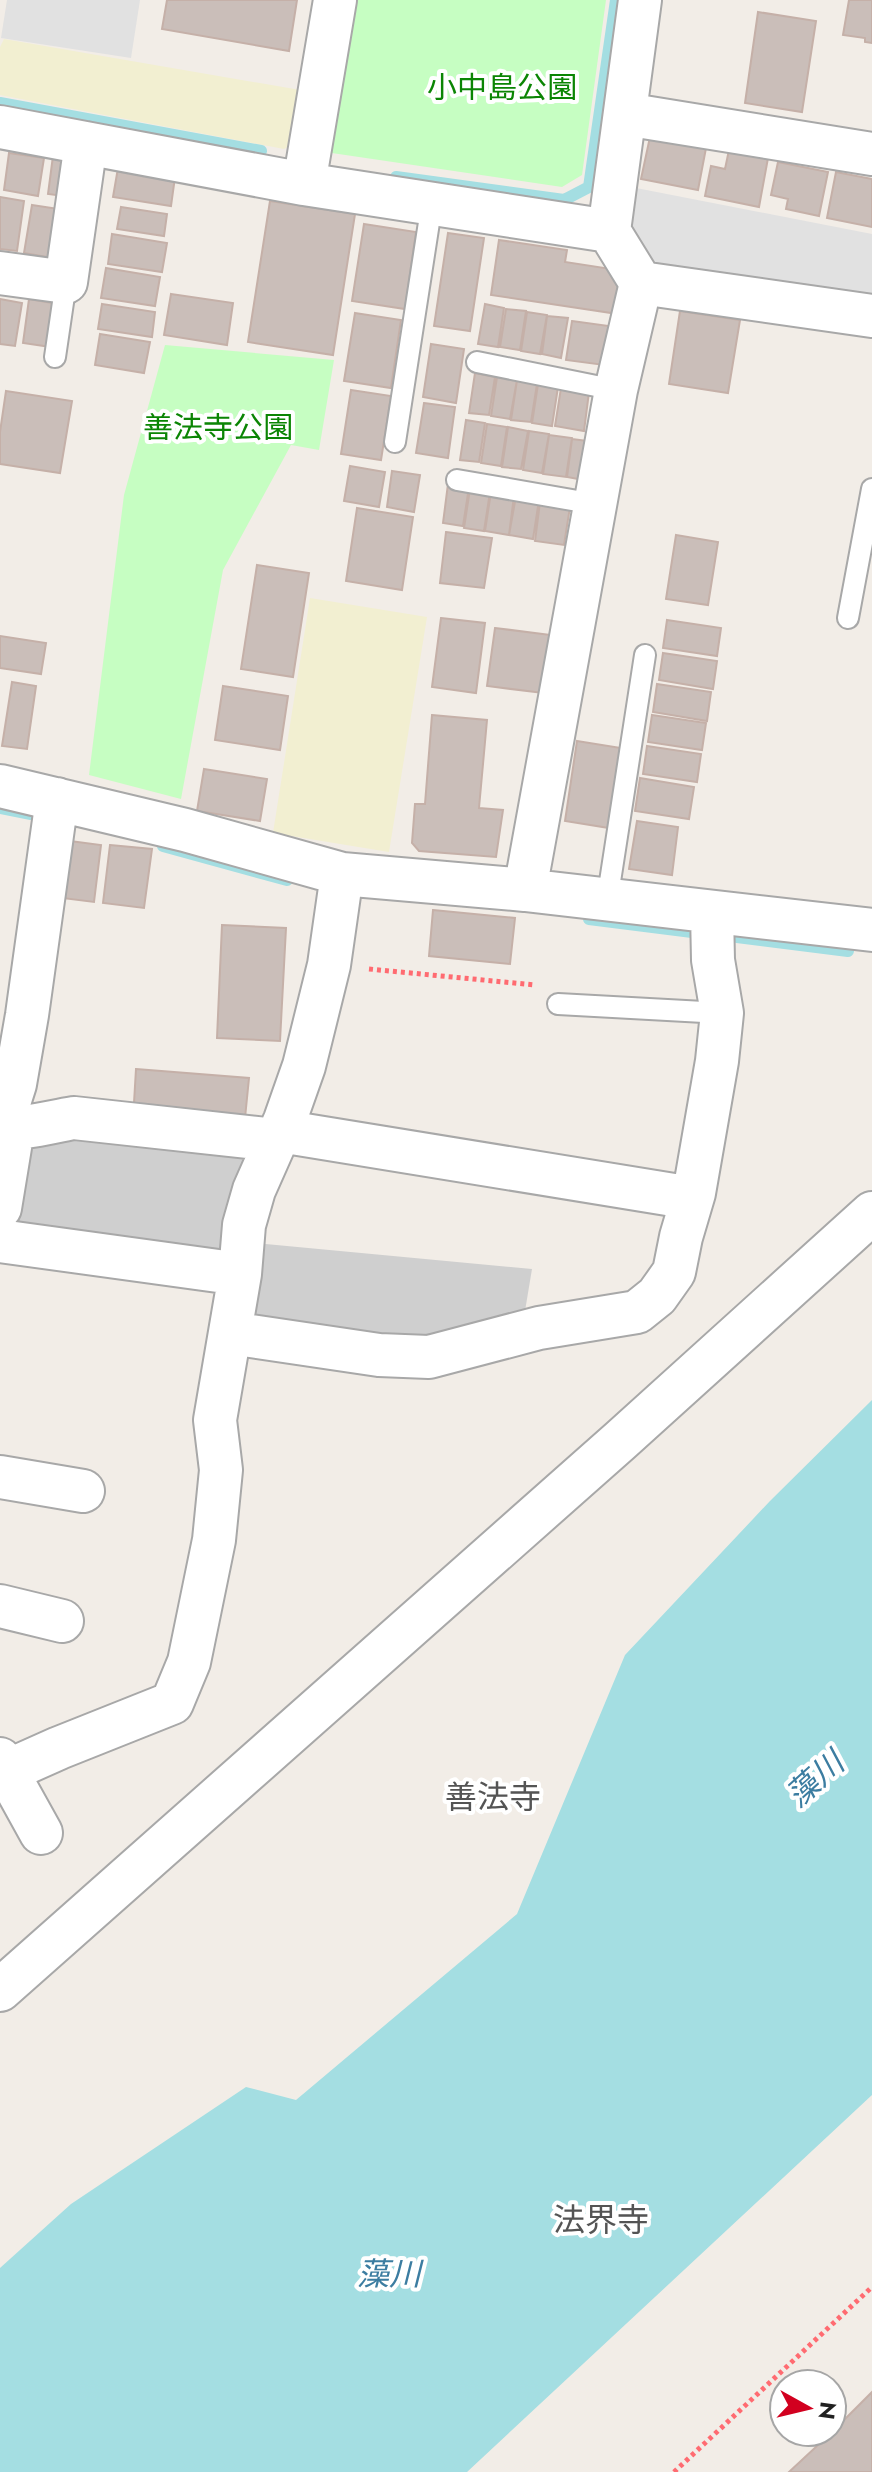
<svg xmlns="http://www.w3.org/2000/svg" width="872" height="2472" font-family="Jost,'Noto Sans JP',sans-serif">
<style>
.religious{fill:#cfcfcf}
.farmland{fill:#f2efd1}
.park{fill:#c6fec2}
.parking{fill:#e1e1e1}
.water{fill:#a4dee2}
.lines{fill:none;stroke-linecap:round;stroke-linejoin:round}
.stream{stroke:#a4dee2;stroke-width:12}
.building{fill:#cabeb9;stroke:#c5b0a8;stroke-width:2}
.service-casing{stroke:#a8a8a8;stroke-width:24}
.minor-casing{stroke:#a8a8a8;stroke-width:46}
.path{stroke:#ff6b71;stroke-width:5;stroke-dasharray:4 4;stroke-linecap:butt}
.service{stroke:#fff;stroke-width:20}
.minor{stroke:#fff;stroke-width:42}
.labels{text-anchor:middle;stroke-width:8;stroke-linejoin:round;paint-order:stroke}
.park-label{font-size:30px;fill:#0b8504;stroke:#fff}
.water-label{font-size:32px;font-style:italic;fill:#3c7da1;stroke:#fff}
.neighbourhood-label{font-size:32px;fill:#545454;stroke:#fff}
</style>
<rect width="100%" height="100%" fill="#f2ede7"/>
<path class="religious" d="M 65,1128 L 263,1148 L 233,1266 L 0,1234 L 18,1138 Z
M 255,1243 L 532,1269 L 523,1323 L 428,1350 L 241,1326 Z"/>
<path class="farmland" d="M 4,39 L 306,91 L 297,142 L 284,149 L 0,95 L 0,47 Z
M 310,598 L 427,617 L 389,852 L 273,833 Z"/>
<path class="park" d="M 350,0 L 606,0 L 582,175 L 562,187 L 325,152 Z
M 165,345 L 334,360 L 319,450 L 291,445 L 223,570 L 181,799 L 89,775 L 124,495 Z"/>
<path class="parking" d="M 7,0 L 140,0 L 131,58 L 1,38 Z
M 631,187 L 872,234 L 872,296 L 646,262 L 627,226 Z"/>
<path class="water" d="M 872,1400 L 872,2095 L 467,2472 L 0,2472 L 0,2268 L 71,2204 L 246,2087 L 296,2100 L 517,1914 L 625,1655 L 770,1501 Z"/>
<g class="lines">
<path class="stream" d="M 0,103 L 261,151
M 396,177 L 564,200 L 589,187 L 616,0
M 0,808 L 31,814
M 163,846 L 287,880
M 589,919 L 700,933
M 737,937 L 848,951"/>
</g>
<path class="building" d="M 167,0 L 297,0 L 289,51 L 162,29 Z
M 849,0 L 872,0 L 872,43 L 865,42 L 865,38 L 843,35 Z
M 758,12 L 816,21 L 802,112 L 745,103 Z
M 650,137 L 706,148 L 698,190 L 641,179 Z
M 729,150 L 768,158 L 759,207 L 705,196 L 711,166 L 725,169 Z
M 9,153 L 44,158 L 38,196 L 4,190 Z
M 53,156 L 76,160 L 70,197 L 48,194 Z
M 778,162 L 828,172 L 819,216 L 786,209 L 788,199 L 771,195 Z
M 118,168 L 175,177 L 171,206 L 113,197 Z
M 836,172 L 872,179 L 872,227 L 827,218 Z
M 0,197 L 24,201 L 17,251 L 0,249 Z
M 270,201 L 355,214 L 333,355 L 248,342 Z
M 32,205 L 72,211 L 64,260 L 24,253 Z
M 121,207 L 167,214 L 164,236 L 117,229 Z
M 364,224 L 416,232 L 405,309 L 352,301 Z
M 448,233 L 484,238 L 470,331 L 434,326 Z
M 112,234 L 167,243 L 162,272 L 108,264 Z
M 499,240 L 567,250 L 565,262 L 624,271 L 618,314 L 491,295 Z
M 106,268 L 160,277 L 155,306 L 101,298 Z
M 171,294 L 233,303 L 227,345 L 164,335 Z
M 0,299 L 22,303 L 15,346 L 0,344 Z
M 29,299 L 58,304 L 51,347 L 23,343 Z
M 102,304 L 155,312 L 152,337 L 98,329 Z
M 485,304 L 504,308 L 498,347 L 478,344 Z
M 506,309 L 526,311 L 520,350 L 500,347 Z
M 680,311 L 740,320 L 728,393 L 669,384 Z
M 527,312 L 547,315 L 540,354 L 521,351 Z
M 355,313 L 401,320 L 391,388 L 344,381 Z
M 547,316 L 568,318 L 561,358 L 542,354 Z
M 572,321 L 609,326 L 604,365 L 566,360 Z
M 100,334 L 150,342 L 144,373 L 95,365 Z
M 431,344 L 464,349 L 456,403 L 423,397 Z
M 475,373 L 495,377 L 489,415 L 469,413 Z
M 497,377 L 517,380 L 510,419 L 491,416 Z
M 517,380 L 537,384 L 531,422 L 511,420 Z
M 538,384 L 558,387 L 552,426 L 532,423 Z
M 561,388 L 589,392 L 584,431 L 555,426 Z
M 351,390 L 391,396 L 381,460 L 341,454 Z
M 6,391 L 72,401 L 60,473 L 0,464 L 0,432 Z
M 424,403 L 455,407 L 448,458 L 416,453 Z
M 466,420 L 485,423 L 479,462 L 460,460 Z
M 487,424 L 507,427 L 501,466 L 481,463 Z
M 508,427 L 528,431 L 521,469 L 502,467 Z
M 529,431 L 549,434 L 542,473 L 523,470 Z
M 549,435 L 572,438 L 566,477 L 543,474 Z
M 572,439 L 596,442 L 589,481 L 567,477 Z
M 350,466 L 385,472 L 379,507 L 344,501 Z
M 392,471 L 420,475 L 414,512 L 387,507 Z
M 448,484 L 469,487 L 463,526 L 443,523 Z
M 470,489 L 490,492 L 484,531 L 464,528 Z
M 491,492 L 514,496 L 509,535 L 485,531 Z
M 516,496 L 539,500 L 533,539 L 509,535 Z
M 540,502 L 570,507 L 564,545 L 535,541 Z
M 357,508 L 413,517 L 402,590 L 346,581 Z
M 446,532 L 492,538 L 484,588 L 440,583 Z
M 676,535 L 718,542 L 708,605 L 666,599 Z
M 257,565 L 309,573 L 293,677 L 241,669 Z
M 441,618 L 485,623 L 476,693 L 432,687 Z
M 667,620 L 721,628 L 717,656 L 663,648 Z
M 495,628 L 559,636 L 551,694 L 487,686 Z
M 0,636 L 46,643 L 41,674 L 0,668 Z
M 663,653 L 717,661 L 713,689 L 659,680 Z
M 12,682 L 36,686 L 27,749 L 2,746 Z
M 657,684 L 711,692 L 707,721 L 653,712 Z
M 223,686 L 288,696 L 280,750 L 215,740 Z
M 432,715 L 487,720 L 479,808 L 503,810 L 496,857 L 419,851 L 412,843 L 415,804 L 425,804 Z
M 652,715 L 706,723 L 702,750 L 648,742 Z
M 577,741 L 621,748 L 609,828 L 565,821 Z
M 647,746 L 701,754 L 697,782 L 643,774 Z
M 204,769 L 267,779 L 260,821 L 197,811 Z
M 640,778 L 694,787 L 689,819 L 635,811 Z
M 637,821 L 678,827 L 672,875 L 629,869 Z
M 70,841 L 101,845 L 94,902 L 62,898 Z
M 110,845 L 152,849 L 144,908 L 103,903 Z
M 433,910 L 515,918 L 510,964 L 429,956 Z
M 222,925 L 286,928 L 280,1041 L 217,1038 Z
M 136,1069 L 249,1078 L 244,1128 L 133,1120 Z
M 872,2392 L 872,2472 L 789,2472 L 832,2432 Z"/>
<g class="lines">
<defs>
<path id="service" d="M 55,357 L 66,282
M 477,362 L 616,390
M 395,442 L 432,203
M 457,480 L 595,504
M 848,618 L 872,489
M 607,901 L 645,655
M 558,1004 L 722,1013"/>
<path id="minor" d="M 625,114 L 872,154
M 0,127 L 304,184 L 609,231 L 641,283 L 872,316
M 304,184 L 335,0
M 609,231 L 640,0
M 0,273 L 66,282 L 86,143
M 0,786 L 185,830 L 342,874 L 525,890 L 872,930
M 525,890 L 616,390 L 641,283
M 0,1127 C 25,1130 49,1122 74,1118 L 275,1140
M 280,1131 L 692,1198
M 0,1208 L 11,1141 L 4,1119 L 15,1084 L 27,1015 L 57,799
M 0,1241 L 240,1274
M 230,1333 L 379,1355 L 429,1357 L 539,1328 L 637,1312 L 657,1296 L 674,1272 L 681,1237 L 694,1193 L 717,1061 L 722,1013 L 713,960 L 712,913
M 0,1477 L 83,1491
M 0,1606 L 62,1621
M 0,1759 L 41,1833
M 0,1778 L 12,1769 L 59,1748 L 172,1703 L 189,1662 L 214,1540 L 221,1470 L 215,1420 L 240,1274 L 244,1225 L 254,1190 L 285,1120 L 304,1066 L 329,965 L 342,874
M 0,1990 L 621,1440 L 872,1213"/>
</defs>
<use href="#service" class="service-casing"/>
<use href="#minor" class="minor-casing"/>
<path class="path" d="M 369,969 L 535,985
M 674,2472 L 872,2287"/>
<use href="#service" class="service"/>
<use href="#minor" class="minor"/>
</g>
<g class="labels">
<g class="park-label">
<text x="502" y="98">小中島公園</text>
<text x="218" y="438">善法寺公園</text>
</g>
<g class="water-label">
<text transform="translate(815 1779) rotate(-42)" y="11">藻川</text>
<text x="389" y="2285">藻川</text>
</g>
<g class="neighbourhood-label">
<text x="493" y="1808">善法寺</text>
<text x="601" y="2231">法界寺</text>
</g>
</g>
<g transform="translate(808 2408) rotate(98)"><circle r="38" fill="#ffffff" stroke="#a6a6a6" stroke-width="2"/>
<path d="M0-6L14 30L0 20L-14 30Z" fill="#d2001f"/>
<text y="-12" font-size="22" font-weight="bold" text-anchor="middle" fill="#212121">N</text>
</g>
</svg>
